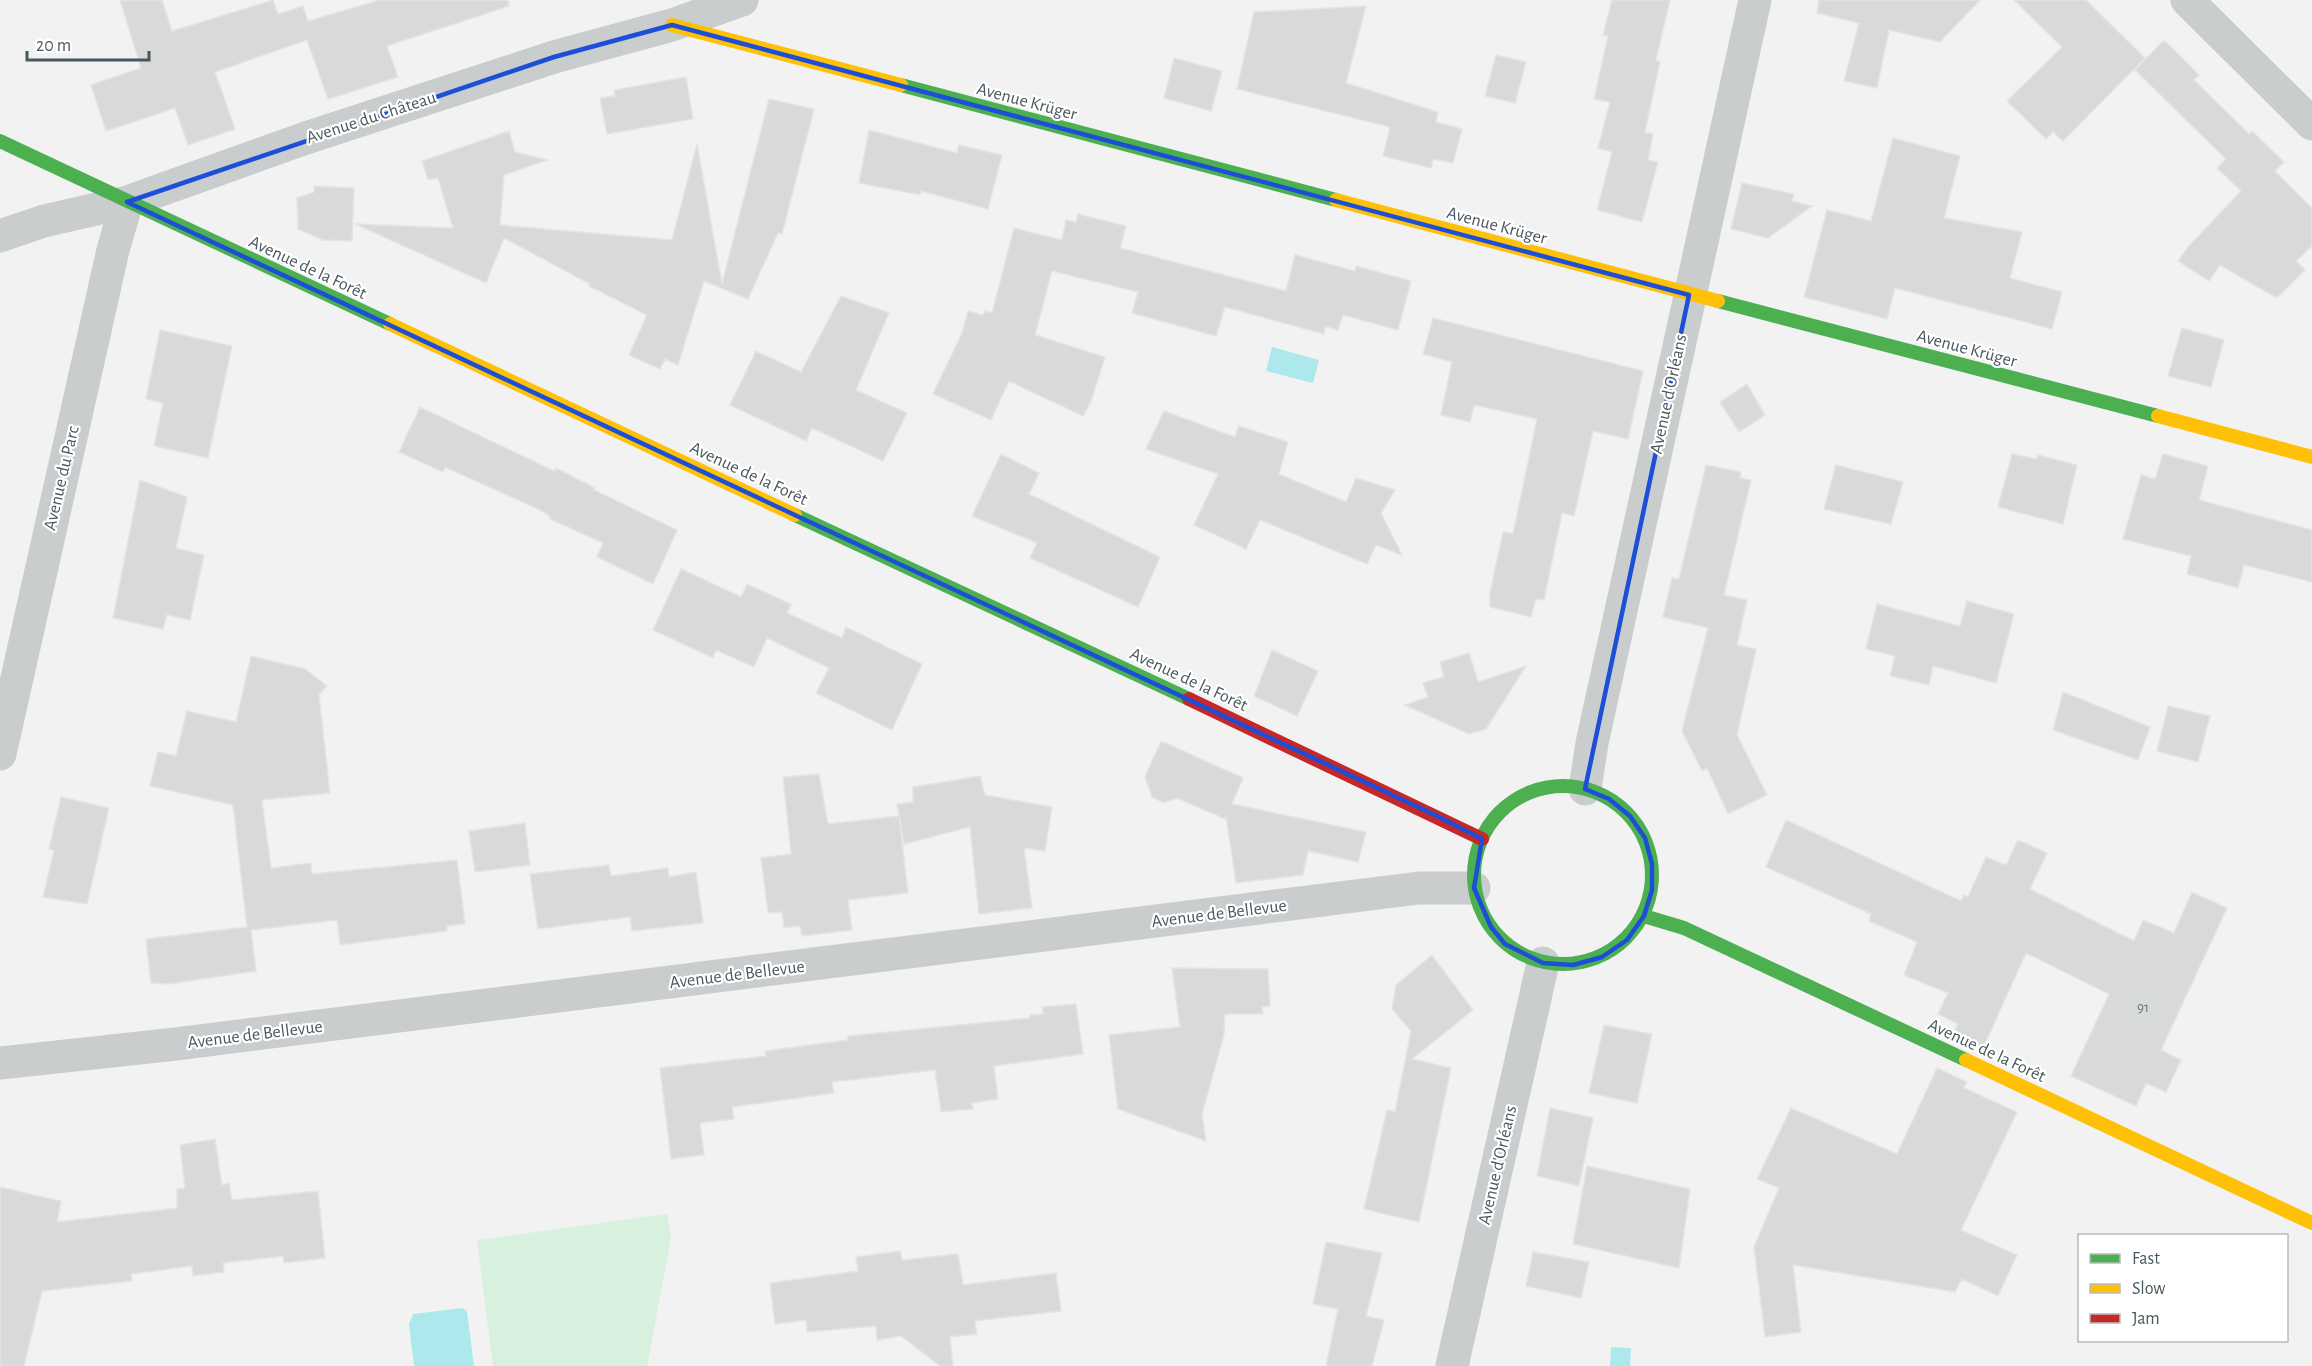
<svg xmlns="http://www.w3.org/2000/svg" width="2312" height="1366" font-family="'Alegreya Sans',sans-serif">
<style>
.green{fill:#d8f0de}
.water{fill:#ade8ec}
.building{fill:#d8dada;stroke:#e3e4e5;stroke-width:1.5}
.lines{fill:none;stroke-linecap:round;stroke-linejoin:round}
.street{stroke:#c9cdce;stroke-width:33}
.fast{stroke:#4caf50;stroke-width:14}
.slow{stroke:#ffc107;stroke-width:14}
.jam{stroke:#c62828;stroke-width:14}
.marked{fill:none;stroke:#1d4ed8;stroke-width:4.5;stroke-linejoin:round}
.labels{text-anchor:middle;stroke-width:4.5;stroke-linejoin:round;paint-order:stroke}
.number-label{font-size:15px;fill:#6e797e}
.street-label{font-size:18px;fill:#49575e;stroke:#fff}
</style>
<rect width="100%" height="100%" fill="#f2f2f2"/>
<path class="green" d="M 667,1214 L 671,1238 L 647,1366 L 493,1366 L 477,1240 Z"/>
<path class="water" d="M 1272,347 L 1319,360 L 1313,383 L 1266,371 Z
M 463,1308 L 467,1312 L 474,1366 L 414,1366 L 409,1324 L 413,1314 Z
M 1611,1347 L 1631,1348 L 1630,1366 L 1610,1366 Z"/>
<path class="building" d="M 120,0 L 162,0 L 172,31 L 273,0 L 278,14 L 303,6 L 308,21 L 380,0 L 508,0 L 509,6 L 387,46 L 398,77 L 328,99 L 307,40 L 215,72 L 235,129 L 188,145 L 175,108 L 106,131 L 91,85 L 141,68 Z
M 1612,0 L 1670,0 L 1656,60 L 1660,62 L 1645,132 L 1653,134 L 1648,160 L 1658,162 L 1642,222 L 1597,210 L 1612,152 L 1598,148 L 1610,102 L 1594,99 L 1608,36 L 1603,35 Z
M 1819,0 L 1980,0 L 1940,42 L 1889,30 L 1877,88 L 1844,81 L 1859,23 L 1817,13 Z
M 2014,0 L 2086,0 L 2145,58 L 2063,141 L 2053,132 L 2046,139 L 2007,101 L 2062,47 Z
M 1366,6 L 1346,83 L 1438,112 L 1436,122 L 1462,129 L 1453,163 L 1433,159 L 1431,168 L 1383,156 L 1390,127 L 1237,89 L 1254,12 Z
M 2164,40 L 2199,75 L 2194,80 L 2249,134 L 2252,131 L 2284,162 L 2275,171 L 2312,208 L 2312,246 L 2296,261 L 2305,270 L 2277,298 L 2220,265 L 2209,281 L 2178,261 L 2188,247 L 2241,191 L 2217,168 L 2226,159 L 2135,70 Z
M 1496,55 L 1526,62 L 1515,103 L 1485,96 Z
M 1174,58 L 1222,71 L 1211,111 L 1164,98 Z
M 686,77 L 693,119 L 607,134 L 600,98 L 615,96 L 614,90 Z
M 769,99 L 814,109 L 782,234 L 778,233 L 748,299 L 704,281 L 678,365 L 665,359 L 660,369 L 629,355 L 647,315 L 589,286 L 590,284 L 504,238 L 486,283 L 355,224 L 453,228 L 438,178 L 428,180 L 422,161 L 509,131 L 515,152 L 547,160 L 504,175 L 500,225 L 672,240 L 697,144 L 722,284 Z
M 869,130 L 957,153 L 959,145 L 1002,155 L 988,209 L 921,191 L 920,195 L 859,183 Z
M 1893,138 L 1960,156 L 1944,218 L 2022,232 L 2010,278 L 2062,292 L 2052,329 L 1895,288 L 1887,319 L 1804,297 L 1827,210 L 1871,221 Z
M 1742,183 L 1794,194 L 1792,201 L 1812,206 L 1768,238 L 1731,229 Z
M 314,186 L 354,188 L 352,241 L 323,240 L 298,229 L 297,198 L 314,192 Z
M 1078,214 L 1126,226 L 1120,248 L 1286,291 L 1295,255 L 1355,271 L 1356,266 L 1411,281 L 1398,330 L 1343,315 L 1338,330 L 1325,326 L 1324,334 L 1225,307 L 1216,336 L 1132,313 L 1138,292 L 1052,271 L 1035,335 L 1105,357 L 1091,401 L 1083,416 L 1009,381 L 991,420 L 933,394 L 962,333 L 968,311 L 983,315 L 985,311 L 992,313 L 1014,228 L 1062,240 L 1066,220 L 1076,222 Z
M 841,296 L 889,313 L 856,390 L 907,413 L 883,461 L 812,428 L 806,441 L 730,405 L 756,351 L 801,372 Z
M 1433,318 L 1643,371 L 1628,439 L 1593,431 L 1574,516 L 1562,513 L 1544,600 L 1536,599 L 1531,617 L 1490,607 L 1490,593 L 1503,532 L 1513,534 L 1537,419 L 1474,405 L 1470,422 L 1441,415 L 1452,362 L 1423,354 Z
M 2182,328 L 2224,340 L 2211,387 L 2168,376 Z
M 160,330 L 232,346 L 208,458 L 154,446 L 163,403 L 146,399 Z
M 1747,384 L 1765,415 L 1739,432 L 1720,402 Z
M 420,407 L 554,471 L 556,468 L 595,488 L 594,490 L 677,530 L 653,584 L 597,557 L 603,543 L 550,519 L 550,516 L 538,509 L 445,467 L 443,472 L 399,452 Z
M 1164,411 L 1235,437 L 1239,426 L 1288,442 L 1279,474 L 1346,502 L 1356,478 L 1395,490 L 1381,513 L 1402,555 L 1376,545 L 1367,564 L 1260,520 L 1246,549 L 1194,525 L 1218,474 L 1146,449 Z
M 1001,454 L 1039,473 L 1029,494 L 1160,557 L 1138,607 L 1030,558 L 1037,543 L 972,516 Z
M 2012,454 L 2037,459 L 2038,455 L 2077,465 L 2063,524 L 1998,507 Z
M 2163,454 L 2208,466 L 2199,500 L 2312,530 L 2312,582 L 2244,565 L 2238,588 L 2187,574 L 2191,556 L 2123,539 L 2141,475 L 2155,479 Z
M 1706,465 L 1741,472 L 1740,478 L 1751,480 L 1724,595 L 1747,600 L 1737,645 L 1756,649 L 1737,735 L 1767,795 L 1728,814 L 1707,768 L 1702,771 L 1682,731 L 1708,628 L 1663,617 L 1672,578 L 1679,579 Z
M 1836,465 L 1903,482 L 1891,524 L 1824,509 Z
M 140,480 L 187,497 L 176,548 L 204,555 L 190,620 L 167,615 L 163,629 L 113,618 Z
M 681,569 L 741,597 L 747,584 L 791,604 L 787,613 L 842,638 L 846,627 L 922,664 L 892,730 L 816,693 L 829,668 L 767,638 L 754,667 L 716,650 L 713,658 L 653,630 Z
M 1967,601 L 2014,614 L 1996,683 L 1933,666 L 1929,685 L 1890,676 L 1895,656 L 1866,649 L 1877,604 L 1960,626 Z
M 1272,650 L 1318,671 L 1297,716 L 1254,696 Z
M 1469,653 L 1478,682 L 1526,666 L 1486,729 L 1469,734 L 1405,705 L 1428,697 L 1423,683 L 1444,677 L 1440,662 Z
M 251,656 L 305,669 L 327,686 L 319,695 L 330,793 L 262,800 L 271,868 L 311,863 L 312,874 L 457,860 L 465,924 L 447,926 L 447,931 L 340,945 L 337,920 L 251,930 L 256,971 L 169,984 L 151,983 L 146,939 L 247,927 L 233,805 L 150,786 L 158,752 L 176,756 L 187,711 L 236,722 Z
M 2063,692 L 2150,727 L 2138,760 L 2053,730 Z
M 2168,706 L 2210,716 L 2198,762 L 2157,751 Z
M 1161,741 L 1243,778 L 1232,804 L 1366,832 L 1358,862 L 1308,851 L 1303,875 L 1236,883 L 1226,816 L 1225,819 L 1177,798 L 1164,803 L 1152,797 L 1145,777 Z
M 819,774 L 828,824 L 899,816 L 908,893 L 848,900 L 852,930 L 802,936 L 800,926 L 784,928 L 782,912 L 768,913 L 761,858 L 791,854 L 783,777 Z
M 980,776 L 985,795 L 1052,807 L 1045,851 L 1024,848 L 1032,908 L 979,914 L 970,827 L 904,844 L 897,804 L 913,802 L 913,787 Z
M 61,797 L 109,808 L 87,904 L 43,897 L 54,850 L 49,849 Z
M 1786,820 L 1961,901 L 1964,895 L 1968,897 L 1986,857 L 2006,865 L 2018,840 L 2047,853 L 2030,889 L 2134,941 L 2143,920 L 2174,933 L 2192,892 L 2227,908 L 2161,1050 L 2181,1060 L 2166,1092 L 2146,1083 L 2136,1106 L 2071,1076 L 2109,994 L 2026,953 L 1983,1048 L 1953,1034 L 1958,1024 L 1938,1014 L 1948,993 L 1904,975 L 1917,942 L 1869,921 L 1871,914 L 1766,867 Z
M 525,823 L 530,865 L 475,872 L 469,831 Z
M 609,865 L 611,876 L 668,868 L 669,877 L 696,872 L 703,923 L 632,931 L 630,917 L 538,929 L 530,874 Z
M 1432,955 L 1473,1010 L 1412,1059 L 1451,1068 L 1419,1222 L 1364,1209 L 1387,1110 L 1395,1112 L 1411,1031 L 1392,1009 L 1396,985 Z
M 1172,968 L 1268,969 L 1270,1006 L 1262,1007 L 1263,1014 L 1225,1014 L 1224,1035 L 1202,1114 L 1206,1141 L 1118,1109 L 1109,1035 L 1180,1027 Z
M 1076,1004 L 1083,1054 L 994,1066 L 998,1099 L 971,1103 L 973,1109 L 941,1112 L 935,1070 L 832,1082 L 834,1093 L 732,1107 L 734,1119 L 700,1123 L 704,1155 L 671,1159 L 660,1068 L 766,1056 L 765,1051 L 848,1040 L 848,1036 L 1030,1018 L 1030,1015 L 1044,1014 L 1042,1007 Z
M 1604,1025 L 1652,1034 L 1637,1103 L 1589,1093 Z
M 1937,1068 L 1967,1082 L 1964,1088 L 2017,1112 L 1961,1230 L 2017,1255 L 1998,1296 L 1962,1279 L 1955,1292 L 1793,1265 L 1801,1332 L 1765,1337 L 1754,1247 L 1779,1188 L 1757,1179 L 1791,1108 L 1897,1154 Z
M 1550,1108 L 1593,1118 L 1579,1186 L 1537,1176 Z
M 215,1139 L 222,1185 L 229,1183 L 232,1200 L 318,1191 L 325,1258 L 284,1263 L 283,1256 L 223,1263 L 224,1272 L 193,1276 L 192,1266 L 131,1274 L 132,1281 L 42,1291 L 24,1366 L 0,1366 L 0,1187 L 61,1201 L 57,1222 L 177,1208 L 177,1189 L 185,1188 L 180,1145 Z
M 1587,1166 L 1690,1189 L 1679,1268 L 1573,1244 Z
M 1326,1242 L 1382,1253 L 1366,1316 L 1384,1320 L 1372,1366 L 1326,1366 L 1338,1309 L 1313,1304 Z
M 900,1251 L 902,1260 L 958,1254 L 963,1285 L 1056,1273 L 1061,1311 L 975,1321 L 977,1334 L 950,1337 L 953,1366 L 940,1366 L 901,1336 L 877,1340 L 876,1326 L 807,1332 L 806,1320 L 775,1324 L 770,1283 L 858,1271 L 856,1257 Z
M 1533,1252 L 1589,1262 L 1581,1298 L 1526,1286 Z"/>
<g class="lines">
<path class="street" d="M 2187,0 L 2312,124
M 0,236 L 44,221 L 127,202 L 306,138 L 554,57 L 672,25 L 742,0
M 0,754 L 113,250 L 127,202
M 1585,789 L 1592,743 L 1755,0
M 0,1063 L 176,1044 L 1419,888 L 1474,888
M 1452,1366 L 1543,963"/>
<path class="fast" d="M 901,85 L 1336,200
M 0,141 L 390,324
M 1718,301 L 2158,416
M 795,515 L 1189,699
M1474 875a89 89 0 1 1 178 0a89 89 0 1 1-178 0Z
M 1644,916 L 1684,928 L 1966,1060"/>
<path class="slow" d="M 672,25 L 901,85
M 1336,200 L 1718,301
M 390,324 L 795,515
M 2158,416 L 2312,457
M 1966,1060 L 2312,1223"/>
<path class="jam" d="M 1189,699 L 1482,839"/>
</g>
<path class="marked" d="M 672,25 L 1689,295 L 1585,789 L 1609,799 L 1630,816 L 1645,838 L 1652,864 L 1652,890 L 1644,916 L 1627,940 L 1602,957 L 1573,965 L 1543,963 L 1505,944 L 1491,927 L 1474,888 L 1482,839 L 1437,816 L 127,202 L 554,57 Z"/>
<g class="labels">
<g class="number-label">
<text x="2143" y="1012">91</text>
</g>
<g class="street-label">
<text transform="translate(1027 101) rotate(15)" y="6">Avenue Krüger</text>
<text transform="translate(371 117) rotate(-18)" y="6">Avenue du Château</text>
<text transform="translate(1497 225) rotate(15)" y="6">Avenue Krüger</text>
<text transform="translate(308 267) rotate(25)" y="6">Avenue de la Forêt</text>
<text transform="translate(1967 348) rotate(15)" y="6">Avenue Krüger</text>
<text transform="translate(1668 394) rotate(-78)" y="6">Avenue d'Orléans</text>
<text transform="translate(749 473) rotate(25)" y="6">Avenue de la Forêt</text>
<text transform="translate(61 478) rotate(-77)" y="6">Avenue du Parc</text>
<text transform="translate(1189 679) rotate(25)" y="6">Avenue de la Forêt</text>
<text transform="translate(1219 913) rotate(-7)" y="6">Avenue de Bellevue</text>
<text transform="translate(737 974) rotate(-7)" y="6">Avenue de Bellevue</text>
<text transform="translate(255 1034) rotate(-7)" y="6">Avenue de Bellevue</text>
<text transform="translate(1987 1050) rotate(25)" y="6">Avenue de la Forêt</text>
<text transform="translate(1497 1165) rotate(-77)" y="6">Avenue d'Orléans</text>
</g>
</g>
<rect x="2078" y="1234" width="210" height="108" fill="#ffffff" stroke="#b6bcbf" stroke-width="1.5"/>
<rect x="2090" y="1254" width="30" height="9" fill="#4caf50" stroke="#b6bcbf" stroke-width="1.5"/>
<text x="2132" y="1264" font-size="18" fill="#49575e">Fast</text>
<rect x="2090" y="1284" width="30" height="9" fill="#ffc107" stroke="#b6bcbf" stroke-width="1.5"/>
<text x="2132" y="1294" font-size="18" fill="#49575e">Slow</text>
<rect x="2090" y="1314" width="30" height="9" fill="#c62828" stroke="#b6bcbf" stroke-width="1.5"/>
<text x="2132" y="1324" font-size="18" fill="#49575e">Jam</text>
<path d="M27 51v9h122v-9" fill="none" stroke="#49575e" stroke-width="3"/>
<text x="36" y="51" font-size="18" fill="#49575e" stroke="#ffffff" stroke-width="4.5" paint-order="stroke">20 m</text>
</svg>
